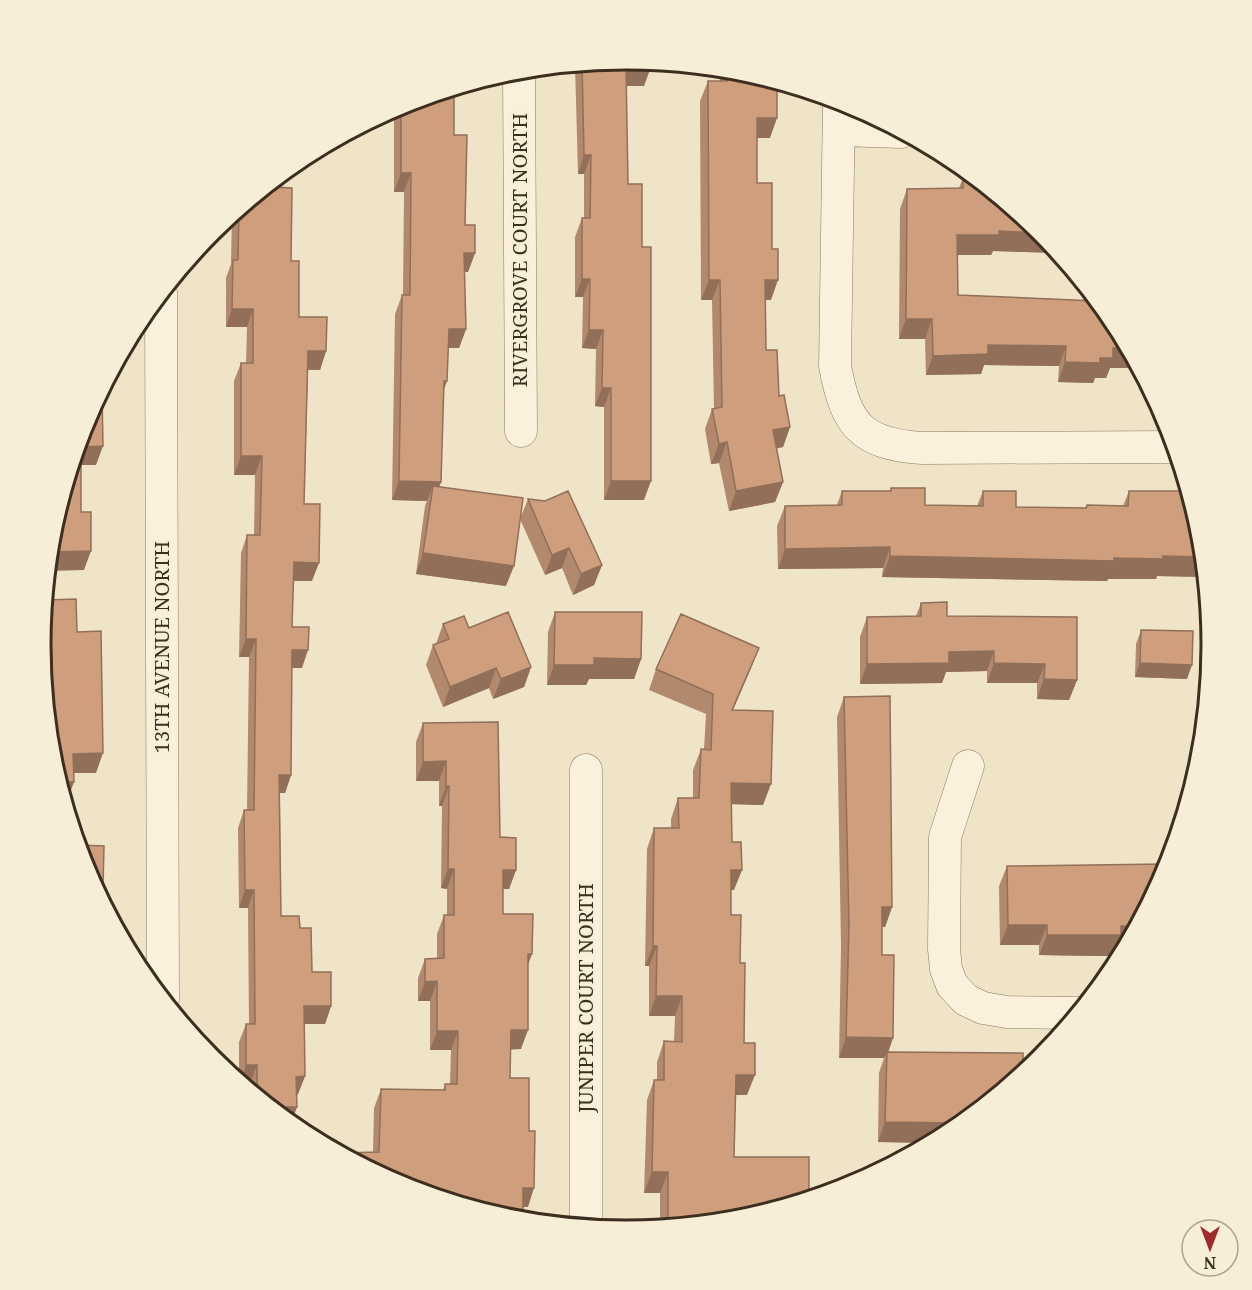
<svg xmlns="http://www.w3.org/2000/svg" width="1252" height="1290" font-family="'Noto Serif',serif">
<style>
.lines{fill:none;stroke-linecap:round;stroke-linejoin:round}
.minor-casing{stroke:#8d765c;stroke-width:33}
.minor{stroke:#faf1dc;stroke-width:32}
.wall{fill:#b2896c}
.shaded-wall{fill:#916f58}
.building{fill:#cf9f7d;stroke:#916f58;stroke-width:1.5}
.labels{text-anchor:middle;stroke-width:5;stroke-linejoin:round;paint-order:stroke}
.street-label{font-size:20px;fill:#3d2e20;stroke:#f7eed8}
.rim{fill:none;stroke:#3d2e20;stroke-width:3}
</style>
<rect width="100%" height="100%" fill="#f0e4c8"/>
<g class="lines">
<defs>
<path id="minor" d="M 519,70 L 521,431
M 839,101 L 835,366 C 846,425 861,444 922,448 L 1175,447
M 840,130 L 901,132
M 161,293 L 163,1000
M 968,766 L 945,837 L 944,949 L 946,969 L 952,985 L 966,1000 L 983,1008 L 1007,1012 L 1078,1013
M 586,770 L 586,1227"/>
</defs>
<use href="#minor" class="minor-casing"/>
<use href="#minor" class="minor"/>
</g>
<path class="wall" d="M 626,60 L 644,86 L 626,86 L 628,184 L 644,500 L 604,500 L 604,407 L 595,406 L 596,349 L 582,348 L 583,297 L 575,297 L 575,237 L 582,218 L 584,218 L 584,174 L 578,174 L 575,65 Z
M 720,69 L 741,71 L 770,138 L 757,138 L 757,183 L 771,300 L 765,300 L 766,350 L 779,396 L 790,427 L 783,447 L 776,448 L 783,482 L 775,502 L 729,511 L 719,463 L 711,464 L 705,429 L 712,409 L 714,409 L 712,300 L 701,300 L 700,101 L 708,81 L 720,81 Z
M 402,104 L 454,135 L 465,225 L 475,253 L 468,272 L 464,272 L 466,329 L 459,348 L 448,348 L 443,391 L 441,482 L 439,487 L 506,586 L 416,574 L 425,506 L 427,501 L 392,500 L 395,314 L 402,295 L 403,295 L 404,192 L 394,192 L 394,108 Z
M 963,178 L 1040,231 L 1058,253 L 993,251 L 991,255 L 957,255 L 958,295 L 1110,368 L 1106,378 L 1095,378 L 1093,383 L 1058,382 L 1059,366 L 984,365 L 981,374 L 926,375 L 925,339 L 899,339 L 900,209 L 907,189 L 959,188 Z
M 274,180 L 274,187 L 291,261 L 299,317 L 326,351 L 320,370 L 308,370 L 304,504 L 312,581 L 293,581 L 292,627 L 302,668 L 292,668 L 291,775 L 285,793 L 280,793 L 281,916 L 300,928 L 312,972 L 331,1006 L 325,1024 L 304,1024 L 305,1076 L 298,1094 L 297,1095 L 291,1124 L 251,1091 L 250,1083 L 242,1083 L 239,1081 L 239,1042 L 246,1024 L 249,1024 L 248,908 L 239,908 L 238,828 L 244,810 L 247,810 L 249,657 L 239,657 L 241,553 L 247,535 L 254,535 L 255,475 L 234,475 L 234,381 L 241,363 L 246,363 L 247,327 L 226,327 L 226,278 L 231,264 L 232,214 Z
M 891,488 L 925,505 L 977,506 L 983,491 L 1016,507 L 1085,508 L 1087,505 L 1123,506 L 1129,491 L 1200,531 L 1205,577 L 1157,576 L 1156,579 L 1108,579 L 1107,581 L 882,577 L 883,568 L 778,569 L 777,526 L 785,506 L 837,505 L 842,491 L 890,491 Z
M 528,499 L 602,565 L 594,585 L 573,595 L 562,568 L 545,575 L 520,519 Z
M 921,603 L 1077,680 L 1069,700 L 1037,699 L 1037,683 L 987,683 L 987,671 L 946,672 L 942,683 L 860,684 L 860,637 L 867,617 L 916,616 Z
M 555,612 L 641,659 L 634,679 L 589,679 L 586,685 L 547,685 L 548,632 Z
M 443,624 L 469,628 L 531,667 L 524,687 L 493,699 L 489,688 L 443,707 L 426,665 L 433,645 L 436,644 Z
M 1141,630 L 1187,679 L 1135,677 L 1136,644 Z
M 751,668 L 733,710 L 763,805 L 732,804 L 732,842 L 734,890 L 731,890 L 731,915 L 740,963 L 747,1095 L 735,1095 L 734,1157 L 740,1219 L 660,1227 L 660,1193 L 644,1193 L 647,1100 L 654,1080 L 657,1080 L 657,1062 L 664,1041 L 674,1041 L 675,1016 L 649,1016 L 649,966 L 645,966 L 647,849 L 654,828 L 671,828 L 671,819 L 678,798 L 693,798 L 693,770 L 701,749 L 704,750 L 706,714 L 649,690 L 656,669 Z
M 844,697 L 892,907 L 885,927 L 882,927 L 882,955 L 888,1052 L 951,1132 L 931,1143 L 878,1142 L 879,1073 L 884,1058 L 839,1058 L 841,946 L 837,717 Z
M 423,723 L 500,837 L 516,870 L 509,889 L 503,889 L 503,914 L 528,966 L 521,1049 L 510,1049 L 510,1078 L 528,1207 L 523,1207 L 523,1215 L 521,1220 L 511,1219 L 402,1186 L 373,1152 L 374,1108 L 381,1089 L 443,1090 L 445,1084 L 450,1084 L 451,1050 L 430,1050 L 430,1001 L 418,1001 L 418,978 L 425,959 L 437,959 L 437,934 L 444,915 L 447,915 L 447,889 L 441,888 L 442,806 L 439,806 L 439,781 L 416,781 L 416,742 Z
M 1007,866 L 1165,867 L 1167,869 L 1126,946 L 1117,946 L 1114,956 L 1080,956 L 1039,955 L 1039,945 L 1000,945 L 999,886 Z"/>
<path class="shaded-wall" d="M 626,67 L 651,67 L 644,86 L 619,86 Z
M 757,118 L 777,118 L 770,138 L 750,138 Z
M 584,155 L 591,155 L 584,174 L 578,174 Z
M 401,173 L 411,173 L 404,192 L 394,192 Z
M 999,231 L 1041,233 L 1058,253 L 993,251 L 991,255 L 950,255 L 957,235 Z
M 464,253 L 475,253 L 468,272 L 457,272 Z
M 582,279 L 590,279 L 583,297 L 575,297 Z
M 709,280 L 720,280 L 712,300 L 701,300 Z
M 765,280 L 778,280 L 771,300 L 758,300 Z
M 232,309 L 253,309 L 247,327 L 226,327 Z
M 906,319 L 932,319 L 925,339 L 899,339 Z
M 449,329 L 466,329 L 459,348 L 442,348 Z
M 589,330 L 603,330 L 596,349 L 582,348 Z
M 988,345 L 1066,346 L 1059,366 L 984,365 L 981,374 L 926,375 L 933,356 Z
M 1113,348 L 1128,348 L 1139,368 L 1110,368 L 1106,378 L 1095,378 L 1093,383 L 1058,382 L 1065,362 L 1100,358 Z
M 308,351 L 326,351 L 320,370 L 301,369 Z
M 444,381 L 447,381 L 440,400 Z
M 602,388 L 611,388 L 604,407 L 595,406 Z
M 790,427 L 783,447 L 766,451 L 773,430 Z
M 727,442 L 719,463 L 711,464 L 719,444 Z
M 103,446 L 96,465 L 74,465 L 81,447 Z
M 241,456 L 262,456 L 255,475 L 234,475 Z
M 399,481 L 441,482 L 434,501 L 433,486 L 427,501 L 392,500 Z
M 611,481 L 651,481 L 644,500 L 604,500 Z
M 783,482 L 775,502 L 729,511 L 736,491 Z
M 890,547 L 883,568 L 778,569 L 785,549 Z
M 569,548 L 562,568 L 545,575 L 552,555 Z
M 91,551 L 84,570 L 48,571 L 50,552 Z
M 423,553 L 514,566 L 506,586 L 416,574 Z
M 890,556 L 1114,558 L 1163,556 L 1203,557 L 1205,577 L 1157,576 L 1156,579 L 1108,579 L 1107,581 L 882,577 Z
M 294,562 L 319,563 L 312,581 L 287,581 Z
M 602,565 L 594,585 L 573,595 L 581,574 Z
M 246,639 L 256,639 L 249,657 L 239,657 Z
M 759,648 L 751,668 L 724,730 L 732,710 Z
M 292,650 L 308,650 L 302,668 L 286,668 Z
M 994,651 L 987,671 L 946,672 L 942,683 L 860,684 L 867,664 L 949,652 Z
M 594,658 L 641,659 L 634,679 L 589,679 L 586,685 L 547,685 L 554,665 Z
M 994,663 L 1045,664 L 1037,683 L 987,683 Z
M 1140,663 L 1192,665 L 1187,679 L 1135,677 Z
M 531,667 L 524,687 L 493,699 L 501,679 Z
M 496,668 L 489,688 L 443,707 L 450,687 Z
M 1044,679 L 1077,680 L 1069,700 L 1037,699 Z
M 103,753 L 96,773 L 66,773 L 73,754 Z
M 446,761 L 439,781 L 416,781 L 423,762 Z
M 279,775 L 291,775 L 285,793 L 273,793 Z
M 67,782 L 74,782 L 67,801 Z
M 731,783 L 771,784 L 763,805 L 724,804 Z
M 446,786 L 449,786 L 442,806 L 439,806 Z
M 448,869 L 454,869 L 447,889 L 441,888 Z
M 503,870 L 516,870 L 509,889 L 496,889 Z
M 731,870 L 742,870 L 734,890 L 724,890 Z
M 245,890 L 254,890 L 248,908 L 239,908 Z
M 882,907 L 892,907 L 885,927 L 875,927 Z
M 1008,925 L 1047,925 L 1039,945 L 1000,945 Z
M 1121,926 L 1137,926 L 1126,946 L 1117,946 L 1114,956 L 1039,955 L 1047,935 Z
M 653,946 L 657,946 L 649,966 L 645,966 Z
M 528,954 L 532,954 L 525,973 Z
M 437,981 L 430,1001 L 418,1001 L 425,982 Z
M 656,996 L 682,996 L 675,1016 L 649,1016 Z
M 304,1006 L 331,1006 L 325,1024 L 298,1024 Z
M 511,1030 L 528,1030 L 521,1049 L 504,1050 Z
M 437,1031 L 458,1031 L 451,1050 L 430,1050 Z
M 846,1037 L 893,1038 L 887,1056 L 887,1052 L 884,1058 L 839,1058 Z
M 246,1065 L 257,1065 L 250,1083 L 242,1083 L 240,1082 Z
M 736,1075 L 755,1075 L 747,1095 L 728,1095 Z
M 305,1076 L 298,1094 L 290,1095 L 296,1077 Z
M 271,1107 L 297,1107 L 291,1124 Z
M 885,1122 L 962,1123 L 951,1132 L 931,1143 L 878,1142 Z
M 652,1172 L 668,1172 L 660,1193 L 644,1193 Z
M 523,1188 L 534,1188 L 528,1207 L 516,1207 Z
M 455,1202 L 480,1202 L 478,1209 Z
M 758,1205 L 789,1205 L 754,1215 Z
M 496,1215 L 523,1215 L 521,1220 L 511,1219 Z
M 668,1222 L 710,1222 L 666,1227 Z"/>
<path class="building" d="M 626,60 L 651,62 L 651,67 L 626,67 L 628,184 L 642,184 L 642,247 L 651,247 L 651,481 L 611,481 L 611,388 L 602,388 L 603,330 L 589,330 L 590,279 L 582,279 L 582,218 L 590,218 L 591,155 L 584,155 L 582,64 Z
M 727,70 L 741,71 L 777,82 L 777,118 L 757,118 L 757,183 L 772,183 L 772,249 L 778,249 L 778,280 L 765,280 L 766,350 L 777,350 L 779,396 L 784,395 L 790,427 L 773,430 L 783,482 L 736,491 L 727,442 L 719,444 L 712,409 L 722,407 L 720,280 L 709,280 L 708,81 L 727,81 Z
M 454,88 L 454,135 L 467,135 L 465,225 L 475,225 L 475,253 L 464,253 L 466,329 L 449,329 L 447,381 L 444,381 L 441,482 L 399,481 L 402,295 L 410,295 L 411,173 L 401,173 L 401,105 Z
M 975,177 L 1041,233 L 999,231 L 999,235 L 957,235 L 958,295 L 1097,301 L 1101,306 L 1101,307 L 1103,307 L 1113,320 L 1128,348 L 1113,348 L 1113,358 L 1100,358 L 1100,363 L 1065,362 L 1066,346 L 988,345 L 988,354 L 933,356 L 932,319 L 906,319 L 907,189 L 963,188 L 963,178 Z
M 274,180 L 274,187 L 292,188 L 291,261 L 299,261 L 299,317 L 327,317 L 326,351 L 308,351 L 304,504 L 320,504 L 319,563 L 294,562 L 292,627 L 309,627 L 308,650 L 292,650 L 291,775 L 279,775 L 281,916 L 299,916 L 300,928 L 311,928 L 312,972 L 331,972 L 331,1006 L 304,1006 L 305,1076 L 296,1077 L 297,1107 L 271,1107 L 257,1096 L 257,1065 L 246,1065 L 246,1024 L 255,1024 L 254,890 L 245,890 L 244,810 L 254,810 L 256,639 L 246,639 L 247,535 L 260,535 L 262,456 L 241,456 L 241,363 L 253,363 L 253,309 L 232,309 L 233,260 L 238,260 L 239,209 Z
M 102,390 L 103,446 L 81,447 L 81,512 L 91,512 L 91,551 L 50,552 L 52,530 L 85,421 Z
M 433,486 L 523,498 L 514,566 L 423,553 Z
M 891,488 L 925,488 L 925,505 L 983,506 L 983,491 L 1016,491 L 1016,507 L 1086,508 L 1087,505 L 1128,506 L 1129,491 L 1188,491 L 1200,531 L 1203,557 L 1163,556 L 1163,559 L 1114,558 L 1114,561 L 890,556 L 890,547 L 785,549 L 785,506 L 842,505 L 842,491 L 891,491 Z
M 568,491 L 602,565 L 581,574 L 569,548 L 552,555 L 528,499 L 545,501 Z
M 76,599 L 77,632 L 101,631 L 103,753 L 73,754 L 74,782 L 67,782 L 66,808 L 52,759 L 41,642 L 45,600 Z
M 947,602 L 947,616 L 1077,617 L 1077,680 L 1044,679 L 1045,664 L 994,663 L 994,651 L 949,652 L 949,663 L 867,664 L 867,617 L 921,616 L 921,603 Z
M 508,612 L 531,667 L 501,679 L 496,668 L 450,687 L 433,645 L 449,639 L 443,624 L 464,616 L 469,628 Z
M 555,612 L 642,612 L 641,659 L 594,658 L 594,665 L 554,665 Z
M 681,614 L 759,648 L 732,710 L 773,711 L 771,784 L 731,783 L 732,842 L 741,842 L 742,870 L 731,870 L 731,915 L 741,915 L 740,963 L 745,963 L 744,1043 L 755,1043 L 755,1075 L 736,1075 L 734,1157 L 809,1157 L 809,1198 L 789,1205 L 758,1205 L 758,1214 L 740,1219 L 710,1222 L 668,1222 L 668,1172 L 652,1172 L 654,1080 L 664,1080 L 664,1041 L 682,1042 L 682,996 L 656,996 L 657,946 L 653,946 L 654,828 L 679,828 L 678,798 L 699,798 L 701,749 L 711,750 L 713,694 L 656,669 Z
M 1141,630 L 1193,631 L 1192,665 L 1140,663 Z
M 890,696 L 892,907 L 882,907 L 882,955 L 894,955 L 893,1038 L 846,1037 L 849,926 L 844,697 Z
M 498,722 L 500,837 L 516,838 L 516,870 L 503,870 L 503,914 L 533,914 L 532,954 L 528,954 L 528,1030 L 511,1030 L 510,1078 L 529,1078 L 529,1131 L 535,1131 L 534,1188 L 523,1188 L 523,1215 L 496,1215 L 480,1210 L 480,1202 L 455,1202 L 402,1186 L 340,1153 L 379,1152 L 381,1089 L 445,1090 L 445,1084 L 457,1084 L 458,1031 L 437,1031 L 437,981 L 425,982 L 425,959 L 444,958 L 444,915 L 454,915 L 454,869 L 448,869 L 449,786 L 446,786 L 446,761 L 423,762 L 423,723 Z
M 78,845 L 104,846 L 103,888 L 101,888 L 101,899 L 85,869 Z
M 1164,864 L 1165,867 L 1168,867 L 1167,869 L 1137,926 L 1121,926 L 1121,935 L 1047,935 L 1047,925 L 1008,925 L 1007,866 Z
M 887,1052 L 1023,1053 L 1023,1066 L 1031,1066 L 962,1123 L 885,1122 Z"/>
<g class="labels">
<g class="street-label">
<text transform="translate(520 250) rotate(-90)" y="7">RIVERGROVE COURT NORTH</text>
<text transform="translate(162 647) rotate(-90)" y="7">13TH AVENUE NORTH</text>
<text transform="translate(586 998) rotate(-90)" y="7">JUNIPER COURT NORTH</text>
</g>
</g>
<path d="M0 0H1252V1290H0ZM51 645a575 575 0 1 1 1150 0a575 575 0 1 1-1150 0Z" fill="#f7eed8" fill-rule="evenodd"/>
<path class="rim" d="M51 645a575 575 0 1 1 1150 0a575 575 0 1 1-1150 0Z"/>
<g transform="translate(1210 1248) rotate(180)"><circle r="28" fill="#f7eed8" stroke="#ada18e" stroke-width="1.5"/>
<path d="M0-4.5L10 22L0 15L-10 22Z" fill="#9e2a2b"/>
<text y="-9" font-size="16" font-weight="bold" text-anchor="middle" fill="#3d2e20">N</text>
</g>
</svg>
